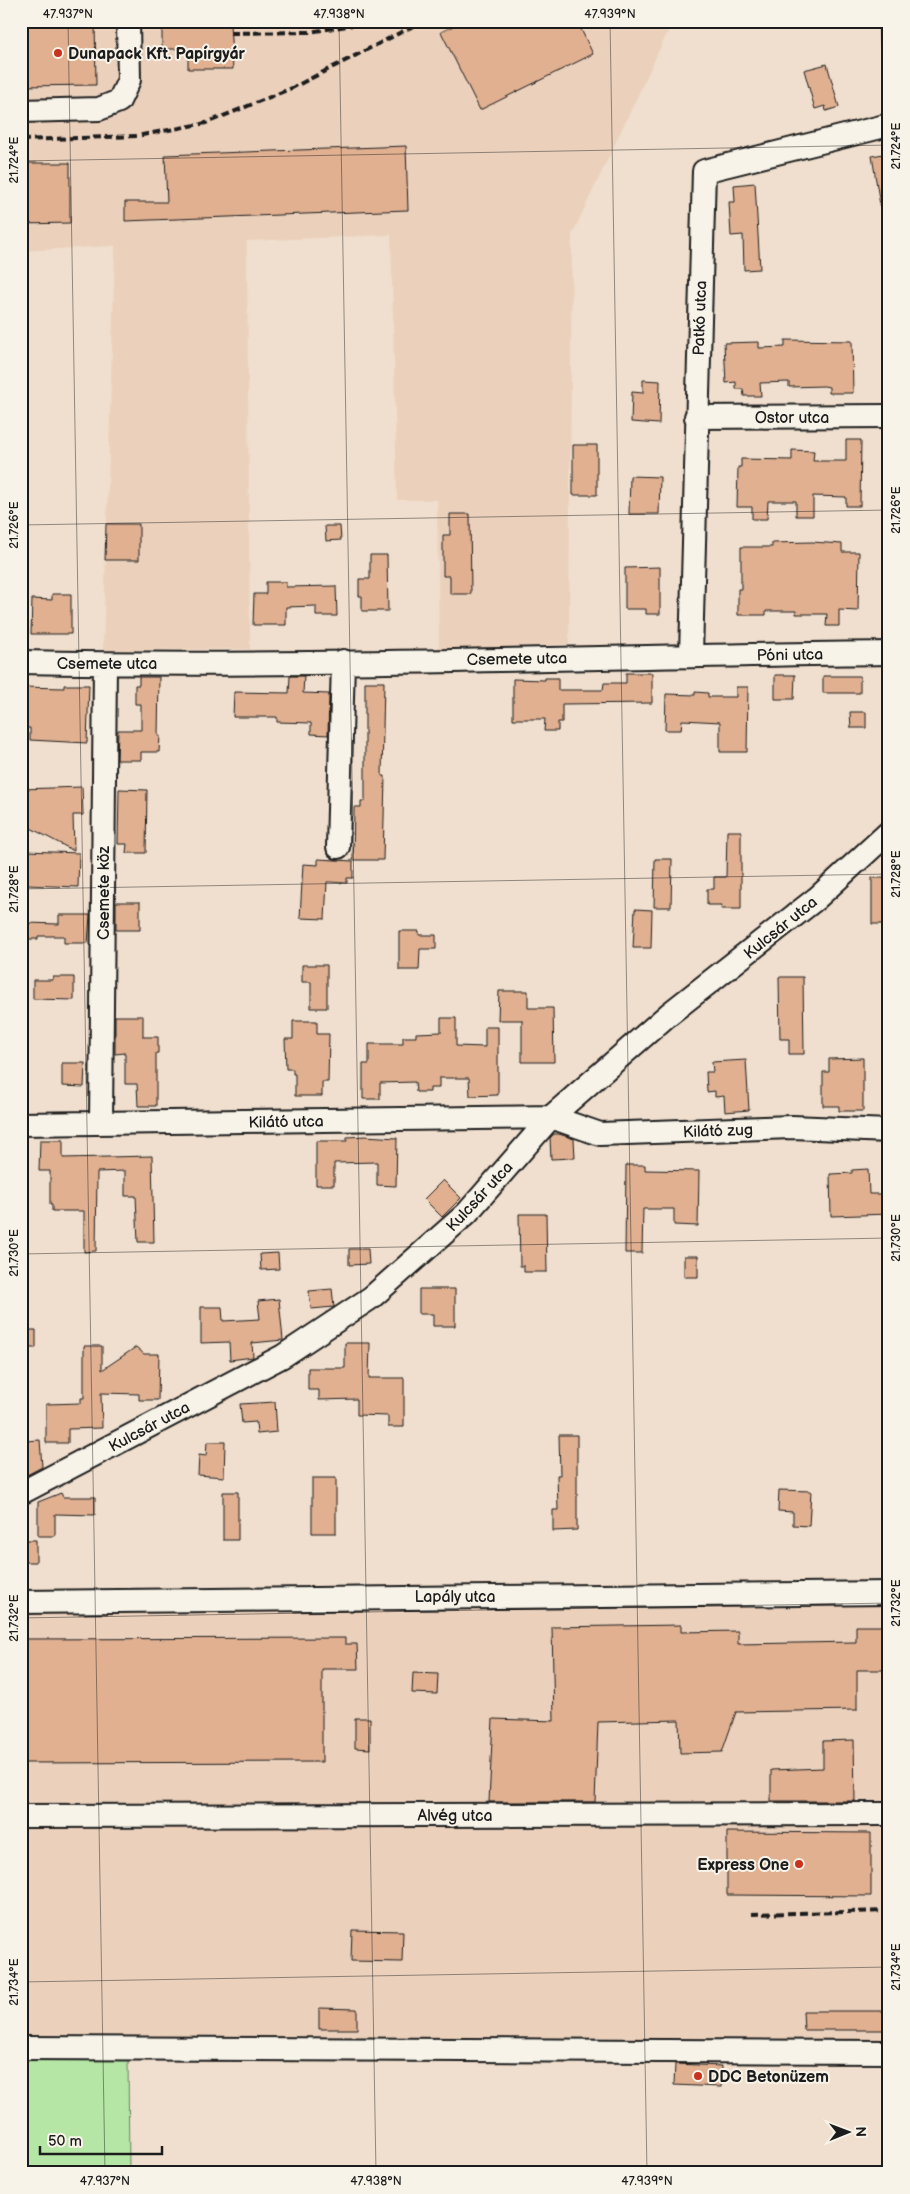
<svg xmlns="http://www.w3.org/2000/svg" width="910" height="2194" font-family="'Balsamiq Sans',sans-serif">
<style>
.built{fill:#ebd1bc}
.green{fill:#b6e6a6;stroke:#698161}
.building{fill:#e0b091;stroke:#1c1c1c}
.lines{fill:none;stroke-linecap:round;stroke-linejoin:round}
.minor-casing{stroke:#1c1c1c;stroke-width:26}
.minor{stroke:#f7f3e8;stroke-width:22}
.rail{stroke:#1c1c1c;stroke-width:4;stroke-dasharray:8 4;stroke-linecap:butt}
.ticks{fill:none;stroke:#1c1c1c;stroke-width:1;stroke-opacity:0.45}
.poi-dot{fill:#c8321e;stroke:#f7f3e8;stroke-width:2}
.labels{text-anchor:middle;stroke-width:4;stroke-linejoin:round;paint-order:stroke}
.poi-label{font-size:16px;font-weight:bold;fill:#1c1c1c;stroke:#f7f3e8;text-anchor:start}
.street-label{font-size:16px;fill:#1c1c1c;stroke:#f7f3e8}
.neatline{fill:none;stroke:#1c1c1c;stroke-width:2}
.ticks-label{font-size:12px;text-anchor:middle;fill:#1c1c1c}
</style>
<rect width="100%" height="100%" fill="#f0dfce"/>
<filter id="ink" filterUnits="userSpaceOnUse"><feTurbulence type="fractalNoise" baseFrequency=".02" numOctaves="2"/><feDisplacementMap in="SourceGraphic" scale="10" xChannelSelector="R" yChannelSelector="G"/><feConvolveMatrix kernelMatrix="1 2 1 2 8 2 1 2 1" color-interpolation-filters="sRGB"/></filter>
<g filter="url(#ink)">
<path class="built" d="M 21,21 L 673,21 L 572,235 L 569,644 L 439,652 L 437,500 L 397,500 L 391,235 L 247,241 L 250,649 L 103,650 L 115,246 L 21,251 Z
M 889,1601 L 889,2058 L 21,2058 L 21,1613 L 514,1609 Z"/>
<path class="green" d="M 21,2058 L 128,2058 L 129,2173 L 21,2173 Z"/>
<path class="building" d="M 21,21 L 95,21 L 96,85 L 21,86 Z
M 463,21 L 577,21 L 593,54 L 480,110 L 441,32 Z
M 230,25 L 233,69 L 188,69 L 188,49 L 162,49 L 162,26 Z
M 827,64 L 839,107 L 826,111 L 825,106 L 815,109 L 804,70 Z
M 406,146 L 408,210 L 125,221 L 125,202 L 167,202 L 165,155 Z
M 889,153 L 889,210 L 881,211 L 872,156 Z
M 21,163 L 70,163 L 70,223 L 21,224 Z
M 755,183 L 760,269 L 744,270 L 743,235 L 731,236 L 729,202 L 735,202 L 734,185 Z
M 785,340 L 852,341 L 853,393 L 829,393 L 829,387 L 824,386 L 789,387 L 789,382 L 760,383 L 761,396 L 744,396 L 743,389 L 736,389 L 736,382 L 726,383 L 724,343 L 759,342 L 759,348 L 785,347 Z
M 643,380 L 660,381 L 659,424 L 631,422 L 632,392 L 643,393 Z
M 846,440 L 861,440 L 860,506 L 846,506 L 846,497 L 813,496 L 813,516 L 796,516 L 796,501 L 768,501 L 767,519 L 752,519 L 752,507 L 737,507 L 738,467 L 741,467 L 741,459 L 792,460 L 792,450 L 814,451 L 813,461 L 846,461 Z
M 573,445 L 597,445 L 597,495 L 573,495 Z
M 630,476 L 660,477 L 659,514 L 629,514 Z
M 450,514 L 470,514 L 471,594 L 450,594 L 450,576 L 443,576 L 443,535 L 450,535 Z
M 106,524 L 139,524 L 139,560 L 105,560 Z
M 325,526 L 340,526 L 341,540 L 326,541 Z
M 812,542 L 842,544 L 842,552 L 859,552 L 858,611 L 839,610 L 839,626 L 826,626 L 827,614 L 796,614 L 796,611 L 766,611 L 766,615 L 738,615 L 738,589 L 741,589 L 741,547 L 772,547 L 772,543 Z
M 370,555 L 387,555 L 388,611 L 362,611 L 362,596 L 359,596 L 359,579 L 370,579 Z
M 660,567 L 660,614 L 646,614 L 646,609 L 625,609 L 625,568 Z
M 266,582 L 286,582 L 286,587 L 336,586 L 337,616 L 316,616 L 316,606 L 286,607 L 286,625 L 253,625 L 254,594 L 266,594 Z
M 52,594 L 71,594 L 71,634 L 31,634 L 32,599 L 52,600 Z
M 626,673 L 652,673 L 652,703 L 562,704 L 562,722 L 558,722 L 558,731 L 544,731 L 545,719 L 513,719 L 513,679 L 545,680 L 545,678 L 558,678 L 558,690 L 603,690 L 604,683 L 626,683 Z
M 775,675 L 795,675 L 794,699 L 775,699 Z
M 290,676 L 304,676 L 303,693 L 329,694 L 328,735 L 311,734 L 311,723 L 277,722 L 277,717 L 233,717 L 234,692 L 289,693 Z
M 823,676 L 860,676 L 860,693 L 823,693 Z
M 139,677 L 159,677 L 158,736 L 160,736 L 159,752 L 141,752 L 141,760 L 117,760 L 118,730 L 141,730 L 141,704 L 135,704 L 135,685 L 139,685 Z
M 365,682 L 384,682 L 382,776 L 385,776 L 383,860 L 353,860 L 354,807 L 361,807 L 361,801 L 365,801 Z
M 64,685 L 89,685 L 87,743 L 30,740 L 30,728 L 21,728 L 21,687 L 64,688 Z
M 736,687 L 748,687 L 747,752 L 720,752 L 720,722 L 682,720 L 681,730 L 665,730 L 666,694 L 695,695 L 695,692 L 708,693 L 708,697 L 736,697 Z
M 850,712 L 866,712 L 866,728 L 851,728 Z
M 82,787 L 83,815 L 73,815 L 74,851 L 25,825 L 21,818 L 21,789 Z
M 119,789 L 147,790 L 146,853 L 126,853 L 127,844 L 118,844 Z
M 727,831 L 741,831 L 741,909 L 721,909 L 722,905 L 707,905 L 707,889 L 714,889 L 714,877 L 726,877 Z
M 26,851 L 79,853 L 78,887 L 25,885 L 25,877 L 21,877 L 21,862 L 25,862 Z
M 318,859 L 353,861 L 353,878 L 347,878 L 347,883 L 327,882 L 325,919 L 300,918 L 303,864 L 318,865 Z
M 655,859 L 672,859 L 671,907 L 654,907 Z
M 872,878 L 889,878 L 889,924 L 872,924 Z
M 116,902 L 140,902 L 140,930 L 116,930 Z
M 635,909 L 652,910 L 651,948 L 633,948 Z
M 59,915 L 90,915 L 88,943 L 64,943 L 64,936 L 38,936 L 38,939 L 26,939 L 27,923 L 59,924 Z
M 399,931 L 419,931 L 419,935 L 436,935 L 436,949 L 420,949 L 419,970 L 399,970 Z
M 302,965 L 327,965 L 327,1008 L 311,1008 L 311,982 L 302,982 Z
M 53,977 L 74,977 L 74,1000 L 33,999 L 33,980 L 53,980 Z
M 779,977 L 803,977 L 804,1054 L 789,1054 L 789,1039 L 780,1039 Z
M 499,991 L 528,991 L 528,1008 L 553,1008 L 554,1062 L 522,1062 L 522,1020 L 498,1020 Z
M 115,1016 L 143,1016 L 143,1037 L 158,1037 L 158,1053 L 156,1053 L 156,1106 L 138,1106 L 137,1084 L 125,1084 L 125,1053 L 115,1054 Z
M 441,1018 L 456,1018 L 456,1046 L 485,1047 L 485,1027 L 498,1027 L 498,1095 L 470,1096 L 469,1078 L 439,1078 L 439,1088 L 430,1088 L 430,1092 L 416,1092 L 415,1082 L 380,1083 L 380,1099 L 363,1099 L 363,1064 L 369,1064 L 369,1044 L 403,1044 L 403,1037 L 416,1037 L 416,1033 L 441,1032 Z
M 293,1021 L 317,1021 L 317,1034 L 329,1034 L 328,1082 L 322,1082 L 322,1096 L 295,1096 L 295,1074 L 293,1074 L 293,1069 L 286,1069 L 285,1039 L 293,1039 Z
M 863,1058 L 863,1111 L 839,1111 L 839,1106 L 823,1106 L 823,1072 L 829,1072 L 829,1059 Z
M 746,1060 L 749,1110 L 725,1112 L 724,1096 L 715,1097 L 715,1091 L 707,1092 L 706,1072 L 713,1072 L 712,1062 Z
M 62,1063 L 85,1063 L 84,1087 L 62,1086 Z
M 554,1134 L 559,1134 L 574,1139 L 575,1158 L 551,1159 L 550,1138 Z
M 365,1136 L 397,1138 L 396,1186 L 377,1185 L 377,1162 L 334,1163 L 334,1185 L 316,1185 L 316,1141 L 347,1141 L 347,1137 Z
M 40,1140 L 63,1140 L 63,1158 L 152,1156 L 154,1242 L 138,1242 L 136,1196 L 125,1196 L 125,1171 L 97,1172 L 96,1251 L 84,1252 L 84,1211 L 52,1211 L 52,1205 L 50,1205 L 50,1171 L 39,1171 Z
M 626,1165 L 645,1165 L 645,1170 L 699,1171 L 698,1226 L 674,1225 L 674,1209 L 643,1209 L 642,1253 L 625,1253 Z
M 868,1169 L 869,1194 L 889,1194 L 889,1214 L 831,1216 L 830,1174 L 852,1173 L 852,1170 Z
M 443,1180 L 461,1198 L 442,1217 L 424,1199 Z
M 519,1214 L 546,1214 L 547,1272 L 524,1272 L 524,1266 L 520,1266 Z
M 349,1249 L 368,1249 L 369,1264 L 349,1265 Z
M 278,1253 L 279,1269 L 261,1270 L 260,1254 Z
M 684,1256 L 698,1256 L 698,1277 L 684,1277 Z
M 332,1289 L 334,1307 L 311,1309 L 309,1291 Z
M 419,1289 L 455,1289 L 455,1326 L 433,1326 L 433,1314 L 419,1314 Z
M 279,1299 L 283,1340 L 252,1343 L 253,1357 L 230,1360 L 229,1342 L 201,1343 L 201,1307 L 222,1307 L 223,1321 L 260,1319 L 258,1301 Z
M 21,1330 L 36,1330 L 36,1348 L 21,1348 Z
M 345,1343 L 370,1343 L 369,1378 L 404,1378 L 404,1427 L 388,1427 L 388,1416 L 357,1415 L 357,1399 L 319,1400 L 319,1390 L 308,1390 L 308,1368 L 345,1368 Z
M 84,1346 L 102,1346 L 102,1370 L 136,1347 L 144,1354 L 159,1354 L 158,1400 L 139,1400 L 139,1394 L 101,1393 L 102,1428 L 68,1429 L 68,1443 L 46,1443 L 46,1404 L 81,1403 L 81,1398 L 84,1398 Z
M 275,1402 L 277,1432 L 257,1434 L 256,1422 L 242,1423 L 240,1404 Z
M 559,1435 L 577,1435 L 577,1530 L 553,1531 L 553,1510 L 558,1510 L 557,1475 L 560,1475 Z
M 40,1440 L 42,1467 L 21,1478 L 21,1461 L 27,1460 L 26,1441 Z
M 207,1442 L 225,1442 L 224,1477 L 198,1475 L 199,1455 L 206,1456 Z
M 312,1478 L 336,1478 L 336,1533 L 312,1533 Z
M 779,1490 L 811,1491 L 809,1526 L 793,1525 L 793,1512 L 778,1511 Z
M 223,1492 L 238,1492 L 238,1540 L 223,1540 Z
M 61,1493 L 63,1497 L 95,1497 L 95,1515 L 55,1514 L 55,1536 L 38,1536 L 38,1502 Z
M 21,1540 L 36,1540 L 36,1562 L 21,1562 Z
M 681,1625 L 681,1632 L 738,1631 L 738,1644 L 856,1642 L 856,1626 L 889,1626 L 889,1670 L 857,1670 L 857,1710 L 736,1712 L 722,1752 L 680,1753 L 679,1720 L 598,1722 L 595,1802 L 489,1802 L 493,1719 L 554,1721 L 552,1627 Z
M 345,1638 L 345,1644 L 357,1644 L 358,1669 L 322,1669 L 322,1762 L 21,1763 L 21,1639 Z
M 413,1673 L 438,1674 L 437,1694 L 412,1693 Z
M 355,1718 L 370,1718 L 370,1749 L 355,1748 Z
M 854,1740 L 855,1801 L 771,1801 L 771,1770 L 823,1768 L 823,1741 Z
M 727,1832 L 871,1833 L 871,1896 L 727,1895 Z
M 352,1930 L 403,1931 L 402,1962 L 351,1961 Z
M 319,2008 L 357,2009 L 357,2029 L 319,2029 Z
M 803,2011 L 886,2011 L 886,2030 L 804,2030 Z
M 675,2064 L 722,2066 L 721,2087 L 674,2085 Z"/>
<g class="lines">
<defs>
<path id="minor" d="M 21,111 L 99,109 L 119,101 L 129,80 L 128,21
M 696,417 L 889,416
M 691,655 L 704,171 L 889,125
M 21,662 C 310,668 600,656 889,653
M 338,847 L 343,661
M 101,1123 L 105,664
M 21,1124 L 551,1117 L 600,1134 L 792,1127 L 889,1131
M 21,1493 L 283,1356 L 372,1297 L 467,1213 L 551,1117 L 669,1014 L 817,898 L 889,832
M 21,1602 L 889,1593
M 21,1816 L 889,1814
M 21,2048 L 889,2052"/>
</defs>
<use href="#minor" class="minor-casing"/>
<use href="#minor" class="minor"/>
<path class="rail" d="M 230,33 L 309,32 L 378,21
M 21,140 L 137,136 L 206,123 L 292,88 L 423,21
M 751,1914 L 889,1911"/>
</g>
</g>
<path class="ticks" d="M 68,21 L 105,2173M 339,21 L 376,2173M 610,21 L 647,2173M 881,21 L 889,467M 21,161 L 889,145M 21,525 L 889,510M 21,889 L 889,874M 21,1254 L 889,1238M 21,1618 L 889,1603M 21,1982 L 889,1967"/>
<g class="poi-dot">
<circle cx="58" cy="53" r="5"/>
<circle cx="799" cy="1864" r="5"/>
<circle cx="698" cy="2076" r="5"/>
</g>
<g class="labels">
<g class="poi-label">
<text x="68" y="59">Dunapack Kft. Papírgyár</text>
<text x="789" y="1870" text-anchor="end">Express One</text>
<text x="708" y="2082">DDC Betonüzem</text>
</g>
<g class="street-label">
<text transform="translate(699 318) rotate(-88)" y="6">Patkó utca</text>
<text x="792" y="423">Ostor utca</text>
<text transform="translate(790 654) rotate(-1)" y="6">Póni utca</text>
<text transform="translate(517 658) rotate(-1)" y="6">Csemete utca</text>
<text x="107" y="669">Csemete utca</text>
<text transform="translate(103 893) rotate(-90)" y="6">Csemete köz</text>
<text transform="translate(780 927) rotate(-39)" y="6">Kulcsár utca</text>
<text transform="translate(286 1121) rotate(-1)" y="6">Kilátó utca</text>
<text transform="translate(718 1130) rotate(-2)" y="6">Kilátó zug</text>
<text transform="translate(479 1196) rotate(-47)" y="6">Kulcsár utca</text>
<text transform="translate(149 1426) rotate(-28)" y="6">Kulcsár utca</text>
<text x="455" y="1602">Lapály utca</text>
<text x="455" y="1821">Alvég utca</text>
</g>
</g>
<rect width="910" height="2194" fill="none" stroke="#f7f3e8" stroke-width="55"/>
<g transform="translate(848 2132) rotate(89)" stroke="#f7f3e8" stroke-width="4" paint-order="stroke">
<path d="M0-4L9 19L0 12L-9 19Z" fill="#1c1c1c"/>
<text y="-8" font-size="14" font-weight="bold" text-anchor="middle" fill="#1c1c1c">N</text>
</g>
<path d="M40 2146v8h122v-8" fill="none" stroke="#1c1c1c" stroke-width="2.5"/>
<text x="48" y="2146" font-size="15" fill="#1c1c1c" stroke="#f7f3e8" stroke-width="4" paint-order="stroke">50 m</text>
<rect x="28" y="28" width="854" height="2138" class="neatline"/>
<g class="ticks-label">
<text x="68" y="18">47.937°N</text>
<text x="339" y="18">47.938°N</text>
<text x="610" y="18">47.939°N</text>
<text transform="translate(896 146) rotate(-90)" y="4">21.724°E</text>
<text transform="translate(14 160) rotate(-90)" y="4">21.724°E</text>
<text transform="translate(896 510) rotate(-90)" y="4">21.726°E</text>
<text transform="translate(14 525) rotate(-90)" y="4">21.726°E</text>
<text transform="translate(896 874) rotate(-90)" y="4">21.728°E</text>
<text transform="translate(14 889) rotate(-90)" y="4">21.728°E</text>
<text transform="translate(896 1238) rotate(-90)" y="4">21.730°E</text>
<text transform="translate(14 1253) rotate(-90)" y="4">21.730°E</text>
<text transform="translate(896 1603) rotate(-90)" y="4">21.732°E</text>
<text transform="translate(14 1618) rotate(-90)" y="4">21.732°E</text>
<text transform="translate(896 1967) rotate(-90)" y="4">21.734°E</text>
<text transform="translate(14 1982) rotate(-90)" y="4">21.734°E</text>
<text x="105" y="2185">47.937°N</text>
<text x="376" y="2185">47.938°N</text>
<text x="647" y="2185">47.939°N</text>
</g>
</svg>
